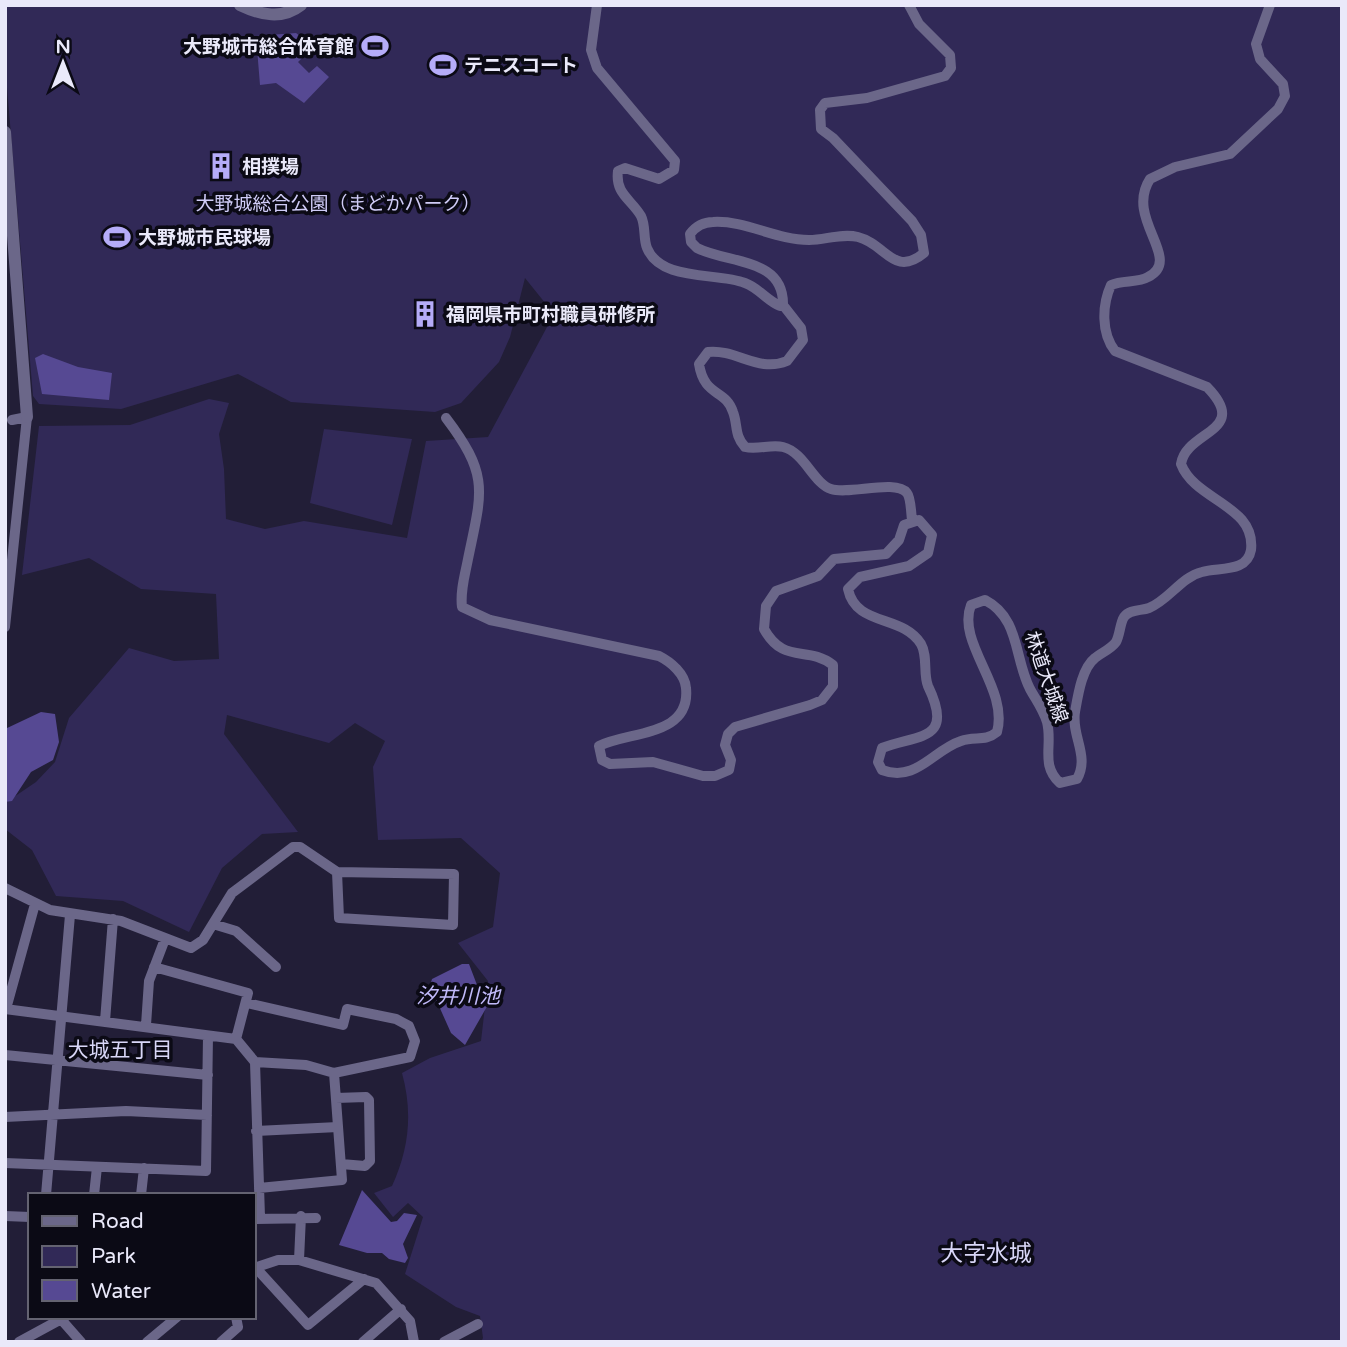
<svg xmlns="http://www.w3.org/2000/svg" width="1347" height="1347" font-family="'Varela Round','Noto Sans JP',sans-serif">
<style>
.green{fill:#312957}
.water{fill:#564993}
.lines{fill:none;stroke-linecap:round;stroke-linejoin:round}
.minor{stroke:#6b6789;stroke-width:10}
.tertiary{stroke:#6b6789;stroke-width:12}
.labels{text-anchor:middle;stroke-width:7;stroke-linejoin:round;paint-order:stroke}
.poi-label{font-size:19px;font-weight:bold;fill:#eae9fa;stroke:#0b0a15;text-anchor:start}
.park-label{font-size:19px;fill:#d0ccf7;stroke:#0b0a15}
.street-label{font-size:19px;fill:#eae9fa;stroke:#0b0a15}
.water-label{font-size:21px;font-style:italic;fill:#c1bafa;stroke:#0b0a15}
.neighbourhood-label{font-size:21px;fill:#d9d7f8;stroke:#0b0a15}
.quarter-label{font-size:23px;fill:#d9d7f8;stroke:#0b0a15}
</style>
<rect width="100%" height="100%" fill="#221e37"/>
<path class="green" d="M 5,5 L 1342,5 L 1342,1342 L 481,1342 L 483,1338 L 480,1316 L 456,1307 L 405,1274 L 423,1217 L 408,1203 L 393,1217 L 374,1193 L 392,1186 C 409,1149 413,1113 402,1073 L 430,1058 L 481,1041 L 488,981 L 458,943 L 493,927 L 500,873 L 461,838 L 378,840 L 373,767 L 385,741 L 355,723 L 329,743 L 227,715 L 224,734 L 298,832 L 262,834 L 222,868 L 189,932 L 123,901 L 56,896 L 32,850 L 5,829 L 5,803 L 36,782 L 55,762 L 69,718 L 129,648 L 174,661 L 219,659 L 216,594 L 141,589 L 89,558 L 22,575 L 39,426 L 130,425 L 209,399 L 229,403 L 219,434 L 224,469 L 226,519 L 265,529 L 304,521 L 407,538 L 426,441 L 488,437 L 554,314 L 525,278 L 510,337 L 499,362 L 461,403 L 435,412 L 291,402 L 238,374 L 121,409 L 39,404 L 33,396 L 5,64 Z
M 324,429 L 412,439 L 392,525 L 310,503 Z"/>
<path class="water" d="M 296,33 L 308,42 L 310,50 L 298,62 L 309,73 L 317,66 L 329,77 L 304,103 L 276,83 L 260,85 L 256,36 Z
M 43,354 L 78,367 L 112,373 L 109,400 L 42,394 L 35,358 Z
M 41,712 L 55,714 L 59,742 L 53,760 L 31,772 L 12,801 L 5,802 L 5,729 Z
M 462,964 L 469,964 L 482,998 L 489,1003 L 465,1045 L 451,1033 L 430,986 L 432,979 Z
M 362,1190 L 391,1222 L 397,1221 L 404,1213 L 417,1215 L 403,1244 L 408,1258 L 405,1263 L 389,1259 L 382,1253 L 367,1253 L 339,1245 Z"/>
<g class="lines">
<path class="minor" d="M 597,5 L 591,50 L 597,68 L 675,161 L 674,170 L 659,179 L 625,168 L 618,171 C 615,194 631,199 641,216 C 646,226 643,238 647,248 C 661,282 717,272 745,283 C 759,288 766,300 780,306 L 783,305 C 784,257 728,264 697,248 L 691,242 L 690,234 C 696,226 703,222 713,222 C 745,220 776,240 809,240 C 825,240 842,233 858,237 C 886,244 894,278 924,253 L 921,235 L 912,221 L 833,138 L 821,129 L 820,110 L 825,103 L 867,98 L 945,76 L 951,68 L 950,55 L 919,24 L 909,5
M 783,305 L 801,328 L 803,340 L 787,361 C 758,373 737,349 708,352 L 699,364 C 704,397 726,389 733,412 C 738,425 734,435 745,447 C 758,450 771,444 783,447 C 804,452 814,484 831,489 C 849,495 896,479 907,493 C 911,498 911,513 912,520
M 446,418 C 490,476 482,491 468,559 C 465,575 460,591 462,607 L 490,620 L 659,656 C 671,662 685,674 686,688 C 691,737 629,731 599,746 L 602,760 L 610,764 L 653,762 L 703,776 L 715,776 L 729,770 L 731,760 L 725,745 L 728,734 L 735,727 L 810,705 L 822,700 L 833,686 L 833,665 C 807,645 784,665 764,629 L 766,606 L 776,591 L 818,576 L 834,559 L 886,554 L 899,540 L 904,525 L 919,520 L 932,535 L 928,553 L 909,566 L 860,577 L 848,589 C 856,627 902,614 921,644 C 928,656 923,674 928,686 C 955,742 918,734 882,748 L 878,762 L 882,770 C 916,783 933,750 961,741 C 975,736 985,742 997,732 C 1009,688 956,643 971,605 L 985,600 C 1020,618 1014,658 1030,689 C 1036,700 1043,709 1047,722 C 1053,745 1040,765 1060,783 L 1077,779 C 1090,756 1071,736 1075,712 C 1078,695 1082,668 1095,658 C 1102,652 1110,650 1116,642 C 1120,635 1120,623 1124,617 C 1130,609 1141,611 1149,608 C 1169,600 1181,577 1202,572 C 1219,567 1247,573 1251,550 C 1256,505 1195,501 1181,464 C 1186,430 1251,432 1207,387 L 1115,351 C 1101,333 1102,305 1111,285 C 1123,280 1138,283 1148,277 C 1184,259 1124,219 1150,179 L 1175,167 L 1230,154 L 1278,109 L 1285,96 L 1283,84 L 1260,59 L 1256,44 L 1270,5
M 5,627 L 27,417 L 12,420
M 5,888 L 50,910 L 121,921 L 191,948 L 203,940 L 232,893 L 293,847 L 300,847 L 337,872 L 454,874 L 453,925 L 339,918 L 337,872
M 213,924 L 236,931 L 276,967
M 154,967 L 248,993 L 236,1039
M 247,1003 L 343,1025 L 347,1009 L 396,1019 L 409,1026 L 415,1041 L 410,1057 L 334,1073 L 306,1065 L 255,1062
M 5,1009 L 236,1039 L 255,1062 L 260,1217
M 6,1009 L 35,904
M 105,1021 L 113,919
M 146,1025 L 149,981 L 165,939
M 5,1055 L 208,1075
M 336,1098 L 366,1097 L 369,1100 L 370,1161 L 365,1166 L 341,1164
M 5,1117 L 126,1111 L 207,1115
M 256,1131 L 338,1127
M 5,1163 L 206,1171 L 208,1036
M 259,1188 L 342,1180 L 334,1073
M 46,1195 L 70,915
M 94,1195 L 97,1167
M 141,1195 L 144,1168
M 5,1216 L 30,1217
M 256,1219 L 316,1218
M 299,1260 L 301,1216
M 255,1267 L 308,1325 L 364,1279
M 254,1268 L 278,1260 L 299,1260 L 376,1283 L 410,1321 L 414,1342
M 59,1317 L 81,1342
M 19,1342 L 65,1317
M 147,1342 L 177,1317
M 221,1342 L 238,1327 L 236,1317
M 363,1342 L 401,1309
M 444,1342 L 478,1324"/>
<path class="tertiary" d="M 240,5 C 261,15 282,20 301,5
M 5,132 L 27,417"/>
</g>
<defs>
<symbol id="stadium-bare" viewBox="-9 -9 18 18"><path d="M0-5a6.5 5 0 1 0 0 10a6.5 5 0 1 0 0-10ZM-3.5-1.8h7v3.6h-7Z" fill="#b5acf8" stroke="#0b0a15" stroke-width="2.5" paint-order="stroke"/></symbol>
<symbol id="building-bare" viewBox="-9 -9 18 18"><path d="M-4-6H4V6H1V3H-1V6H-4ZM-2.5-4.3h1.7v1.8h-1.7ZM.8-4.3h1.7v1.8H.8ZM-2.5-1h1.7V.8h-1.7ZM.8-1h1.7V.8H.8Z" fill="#b5acf8" stroke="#0b0a15" stroke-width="2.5" paint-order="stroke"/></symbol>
</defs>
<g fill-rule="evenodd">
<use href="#stadium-bare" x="356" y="27" width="38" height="38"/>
<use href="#stadium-bare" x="424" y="46" width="38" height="38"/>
<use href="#building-bare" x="202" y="147" width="38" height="38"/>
<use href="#stadium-bare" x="98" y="218" width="38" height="38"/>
<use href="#building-bare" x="406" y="295" width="38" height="38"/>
</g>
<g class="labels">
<g class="poi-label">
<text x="354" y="53" text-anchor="end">大野城市総合体育館</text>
<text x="464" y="72">テニスコート</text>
<text x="242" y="173">相撲場</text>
<text x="138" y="244">大野城市民球場</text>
<text x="446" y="321">福岡県市町村職員研修所</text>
</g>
<g class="park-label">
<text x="338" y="210">大野城総合公園（まどかパーク）</text>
</g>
<g class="street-label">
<text transform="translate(1047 677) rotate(71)" y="7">林道大城線</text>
</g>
<g class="water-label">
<text x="458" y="1003">汐井川池</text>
</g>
<g class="neighbourhood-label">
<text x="120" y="1057">大城五丁目</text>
</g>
<g class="quarter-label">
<text x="986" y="1261">大字水城</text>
</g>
</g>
<rect width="1347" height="1347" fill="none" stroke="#eae9fa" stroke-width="14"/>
<rect x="28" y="1193" width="228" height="126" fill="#0b0a15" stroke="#646371" stroke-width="2"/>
<rect x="42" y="1216" width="35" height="10" fill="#6b6789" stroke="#646371" stroke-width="2"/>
<text x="91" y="1228" font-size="21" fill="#eae9fa">Road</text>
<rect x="42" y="1246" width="35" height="21" fill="#312957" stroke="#646371" stroke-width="2"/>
<text x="91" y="1263" font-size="21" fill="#eae9fa">Park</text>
<rect x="42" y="1280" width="35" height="21" fill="#564993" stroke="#646371" stroke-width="2"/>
<text x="91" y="1298" font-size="21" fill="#eae9fa">Water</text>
<g transform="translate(63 63)" stroke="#0b0a15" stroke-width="5" paint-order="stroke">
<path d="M0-5L12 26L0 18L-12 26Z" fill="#eae9fa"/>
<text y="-10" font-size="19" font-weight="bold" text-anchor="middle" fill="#eae9fa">N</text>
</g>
</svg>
